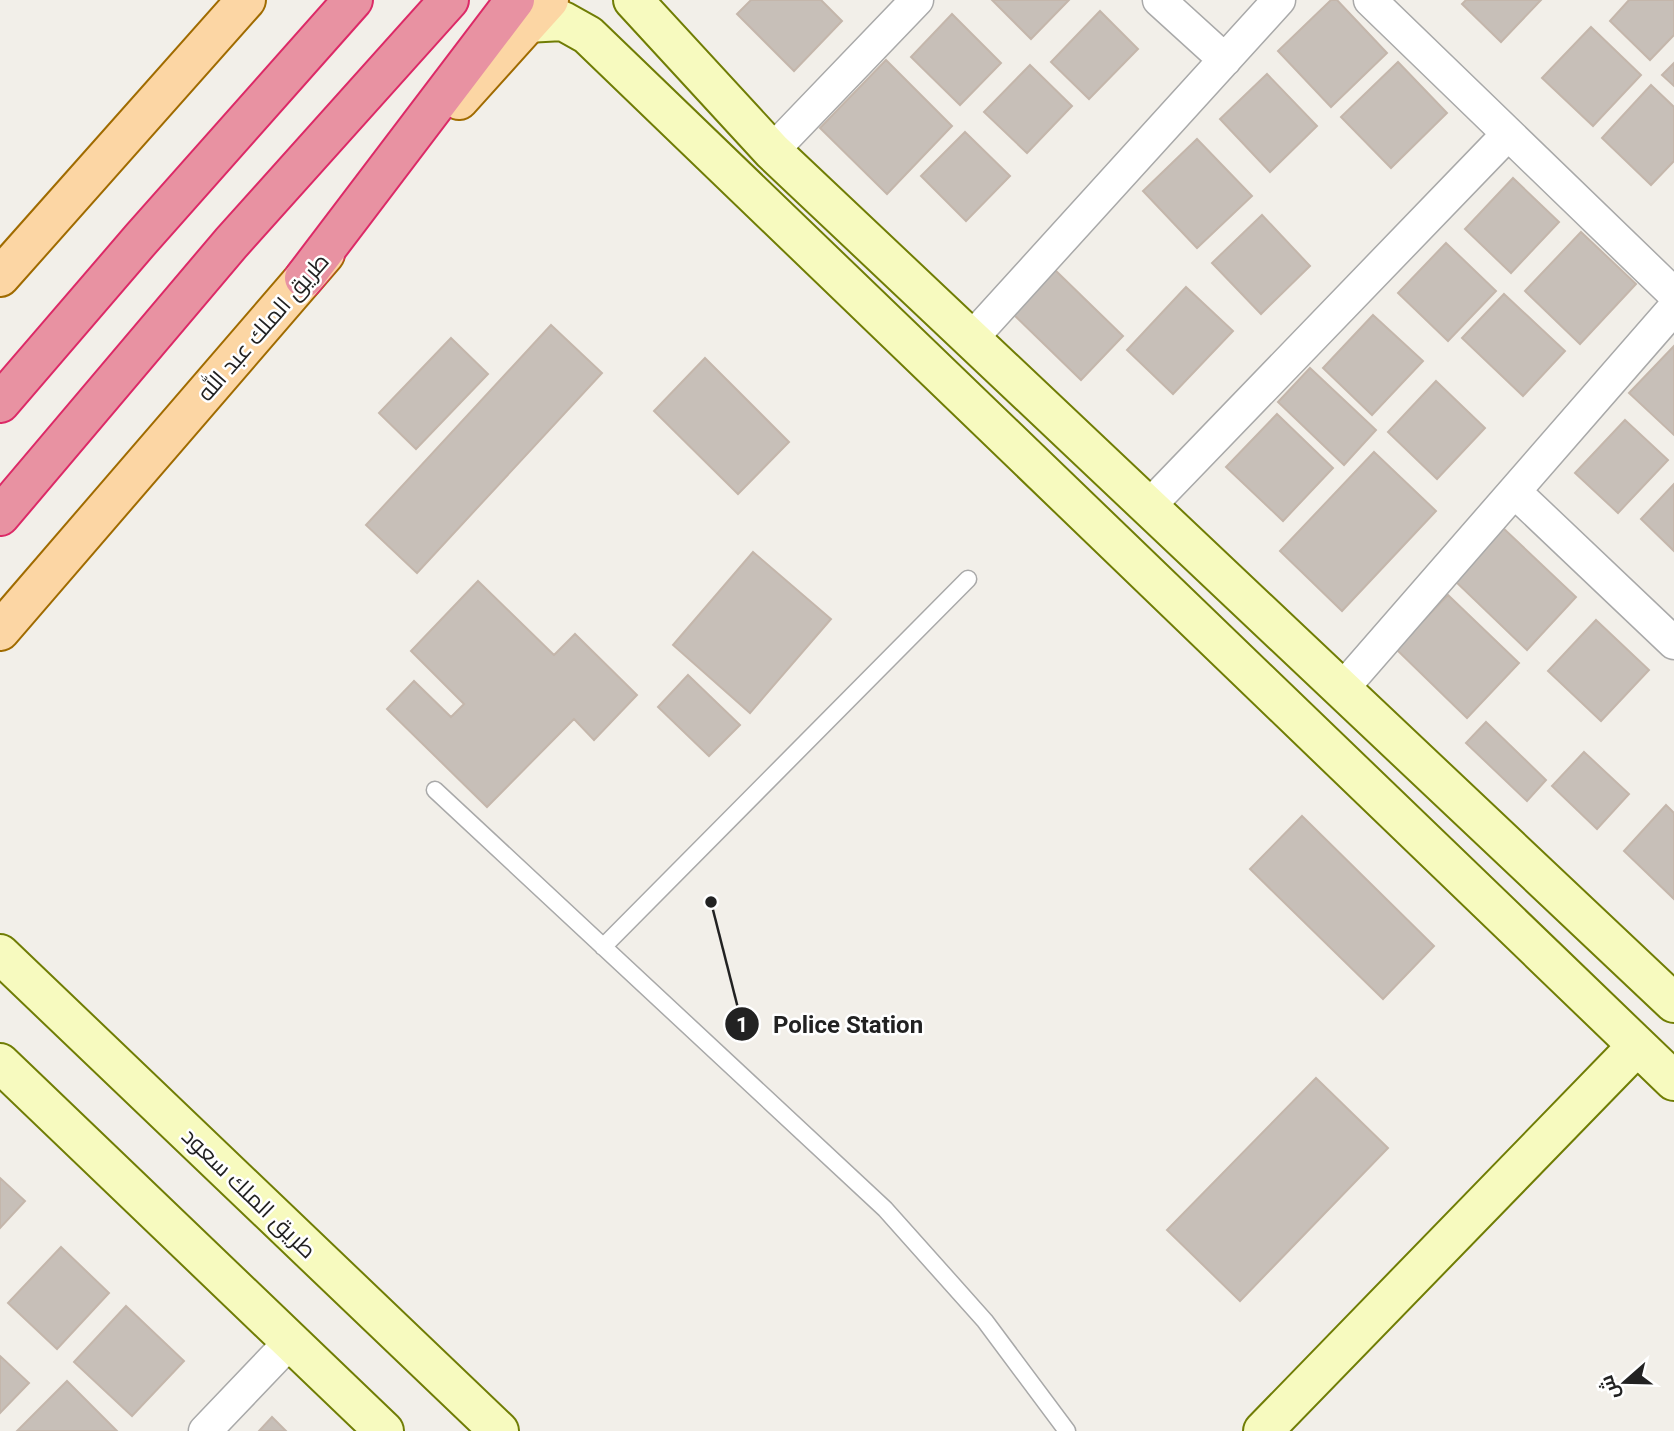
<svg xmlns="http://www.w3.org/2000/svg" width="1674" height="1431" font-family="Roboto,Cairo,sans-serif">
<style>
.building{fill:#c7bfb8;stroke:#c4b6ab;stroke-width:2}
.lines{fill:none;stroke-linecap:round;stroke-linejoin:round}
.lane-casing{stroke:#a9a9a9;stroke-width:19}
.street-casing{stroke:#a9a9a9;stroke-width:35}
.secondary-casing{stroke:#707d05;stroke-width:42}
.primary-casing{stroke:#a06b00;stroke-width:42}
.highway-casing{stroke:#dc2a67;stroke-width:42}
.lane{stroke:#fff;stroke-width:16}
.street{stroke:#fff;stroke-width:32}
.secondary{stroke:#f7fabf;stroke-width:38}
.primary{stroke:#fcd6a4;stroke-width:38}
.highway{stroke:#e892a2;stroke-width:38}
.labels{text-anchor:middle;stroke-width:5;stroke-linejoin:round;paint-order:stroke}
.street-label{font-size:23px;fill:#222;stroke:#fff}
.leader{fill:none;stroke:#222;stroke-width:2.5}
.callout-dot{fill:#222;stroke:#fff;stroke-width:2.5}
.mark-label{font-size:21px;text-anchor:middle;font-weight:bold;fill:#fff}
.callout-label{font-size:24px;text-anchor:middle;font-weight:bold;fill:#222;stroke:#fff;stroke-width:5;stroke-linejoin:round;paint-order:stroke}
</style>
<rect width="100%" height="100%" fill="#f2efe9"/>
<path class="building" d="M 751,0 L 821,0 L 842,21 L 794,71 L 737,14 Z
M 992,0 L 1069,0 L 1031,39 Z
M 1331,0 L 1337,0 L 1387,53 L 1331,107 L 1278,51 Z
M 1466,0 L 1541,0 L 1501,42 L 1462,4 Z
M 1629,0 L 1674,0 L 1674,35 L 1650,60 L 1610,21 Z
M 1100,11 L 1138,49 L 1089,99 L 1051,62 Z
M 952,14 L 1001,63 L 960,105 L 911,57 Z
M 1591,27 L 1641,75 L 1593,126 L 1542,78 Z
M 886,60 L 952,126 L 887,194 L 820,128 Z
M 1398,62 L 1447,113 L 1391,168 L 1341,117 Z
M 1674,63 L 1674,86 L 1662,75 Z
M 1030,65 L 1072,106 L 1027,153 L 984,112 Z
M 1267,74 L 1317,126 L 1270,172 L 1220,119 Z
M 1651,85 L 1674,107 L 1674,161 L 1651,185 L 1602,138 Z
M 965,132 L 1010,176 L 966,221 L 921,176 Z
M 1197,139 L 1252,196 L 1197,248 L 1143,191 Z
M 1513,178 L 1559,222 L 1511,273 L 1465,229 Z
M 1262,215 L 1310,266 L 1261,314 L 1212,263 Z
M 1581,232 L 1636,284 L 1580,344 L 1525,291 Z
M 1446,243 L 1496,291 L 1448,341 L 1398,293 Z
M 1054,269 L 1123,336 L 1081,380 L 1012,313 Z
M 1186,287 L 1233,331 L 1173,394 L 1127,350 Z
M 1504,294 L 1565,351 L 1523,396 L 1462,338 Z
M 1373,315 L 1423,361 L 1372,415 L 1323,368 Z
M 551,325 L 602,373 L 417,573 L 366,525 Z
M 451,338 L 488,374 L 416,449 L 379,413 Z
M 1674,346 L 1674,435 L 1629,393 Z
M 705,358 L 789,442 L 738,494 L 654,411 Z
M 1310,368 L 1376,430 L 1344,465 L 1278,402 Z
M 1436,381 L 1485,428 L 1437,479 L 1388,432 Z
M 1277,414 L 1333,468 L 1283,521 L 1226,467 Z
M 1625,420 L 1668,460 L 1618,513 L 1575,473 Z
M 1374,452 L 1436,511 L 1342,611 L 1280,551 Z
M 1674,484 L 1674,551 L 1641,519 Z
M 1502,527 L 1576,597 L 1527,650 L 1453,579 Z
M 753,552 L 831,619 L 750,713 L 673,645 Z
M 478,581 L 554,655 L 575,634 L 637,695 L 594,740 L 574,719 L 487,807 L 387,709 L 414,681 L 451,717 L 464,704 L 411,651 Z
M 1448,595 L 1519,663 L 1467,718 L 1396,649 Z
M 1596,620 L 1649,670 L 1601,721 L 1548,671 Z
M 688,675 L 740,725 L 709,756 L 658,707 Z
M 1486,722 L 1546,780 L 1527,801 L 1466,743 Z
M 1584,752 L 1629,794 L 1597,829 L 1552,786 Z
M 1666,805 L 1674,813 L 1674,899 L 1624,851 Z
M 1302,816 L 1434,946 L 1383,999 L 1250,869 Z
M 1316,1078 L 1388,1148 L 1240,1301 L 1167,1230 Z
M 0,1178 L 25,1201 L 0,1228 Z
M 61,1247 L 109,1293 L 57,1349 L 8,1303 Z
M 126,1306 L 184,1361 L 132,1416 L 74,1362 Z
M 0,1356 L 29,1383 L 0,1413 Z
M 67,1381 L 117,1431 L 17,1431 Z
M 272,1417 L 286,1431 L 259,1431 Z"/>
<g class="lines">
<defs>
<path id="lane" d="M 435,790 L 885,1209 L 985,1321 L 1067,1431
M 603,947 L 968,579"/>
<path id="street" d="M 1159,0 L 1225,60
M 1370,0 L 1674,294
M 772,151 L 917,0
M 971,339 L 1279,0
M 1515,492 L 1674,643
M 1149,506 L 1508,134
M 1342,689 L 1674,308
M 205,1431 L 290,1342"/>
<path id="secondary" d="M 633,0 L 772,151 L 1674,1003
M 526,23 L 563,21 L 588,35 L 1674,1081
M 0,954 L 499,1431
M 0,1063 L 384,1431
M 1263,1431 L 1637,1046"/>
<path id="primary" d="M 459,100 L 549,0
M 0,277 L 246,0
M 0,631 L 325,254"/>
<path id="highway" d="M 304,278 L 515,0
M 0,403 L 141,239 L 353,0
M 0,516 L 231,243 L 449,0"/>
</defs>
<use href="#lane" class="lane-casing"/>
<use href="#street" class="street-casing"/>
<use href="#secondary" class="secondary-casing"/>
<use href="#primary" class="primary-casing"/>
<use href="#highway" class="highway-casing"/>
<use href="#lane" class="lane"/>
<use href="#street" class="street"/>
<use href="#secondary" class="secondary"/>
<use href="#primary" class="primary"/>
<use href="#highway" class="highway"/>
</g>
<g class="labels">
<g class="street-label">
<text transform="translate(263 327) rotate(-49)" y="8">طريق الملك عبد الله</text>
<text transform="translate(249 1193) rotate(44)" y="8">طريق الملك سعود</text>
</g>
</g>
<path class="leader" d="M711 902L742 1024"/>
<g class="callout-dot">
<circle cx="711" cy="902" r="7"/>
<circle cx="742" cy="1024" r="18"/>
</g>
<g class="mark-label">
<text x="742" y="1032">1</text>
</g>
<g class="callout-label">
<text x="848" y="1033">Police Station</text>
</g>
<g transform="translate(1625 1382) rotate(250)" stroke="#ffffff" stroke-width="5" paint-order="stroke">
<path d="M0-5L12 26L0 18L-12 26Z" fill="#222222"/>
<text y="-10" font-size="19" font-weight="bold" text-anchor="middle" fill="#222222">ش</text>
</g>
</svg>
